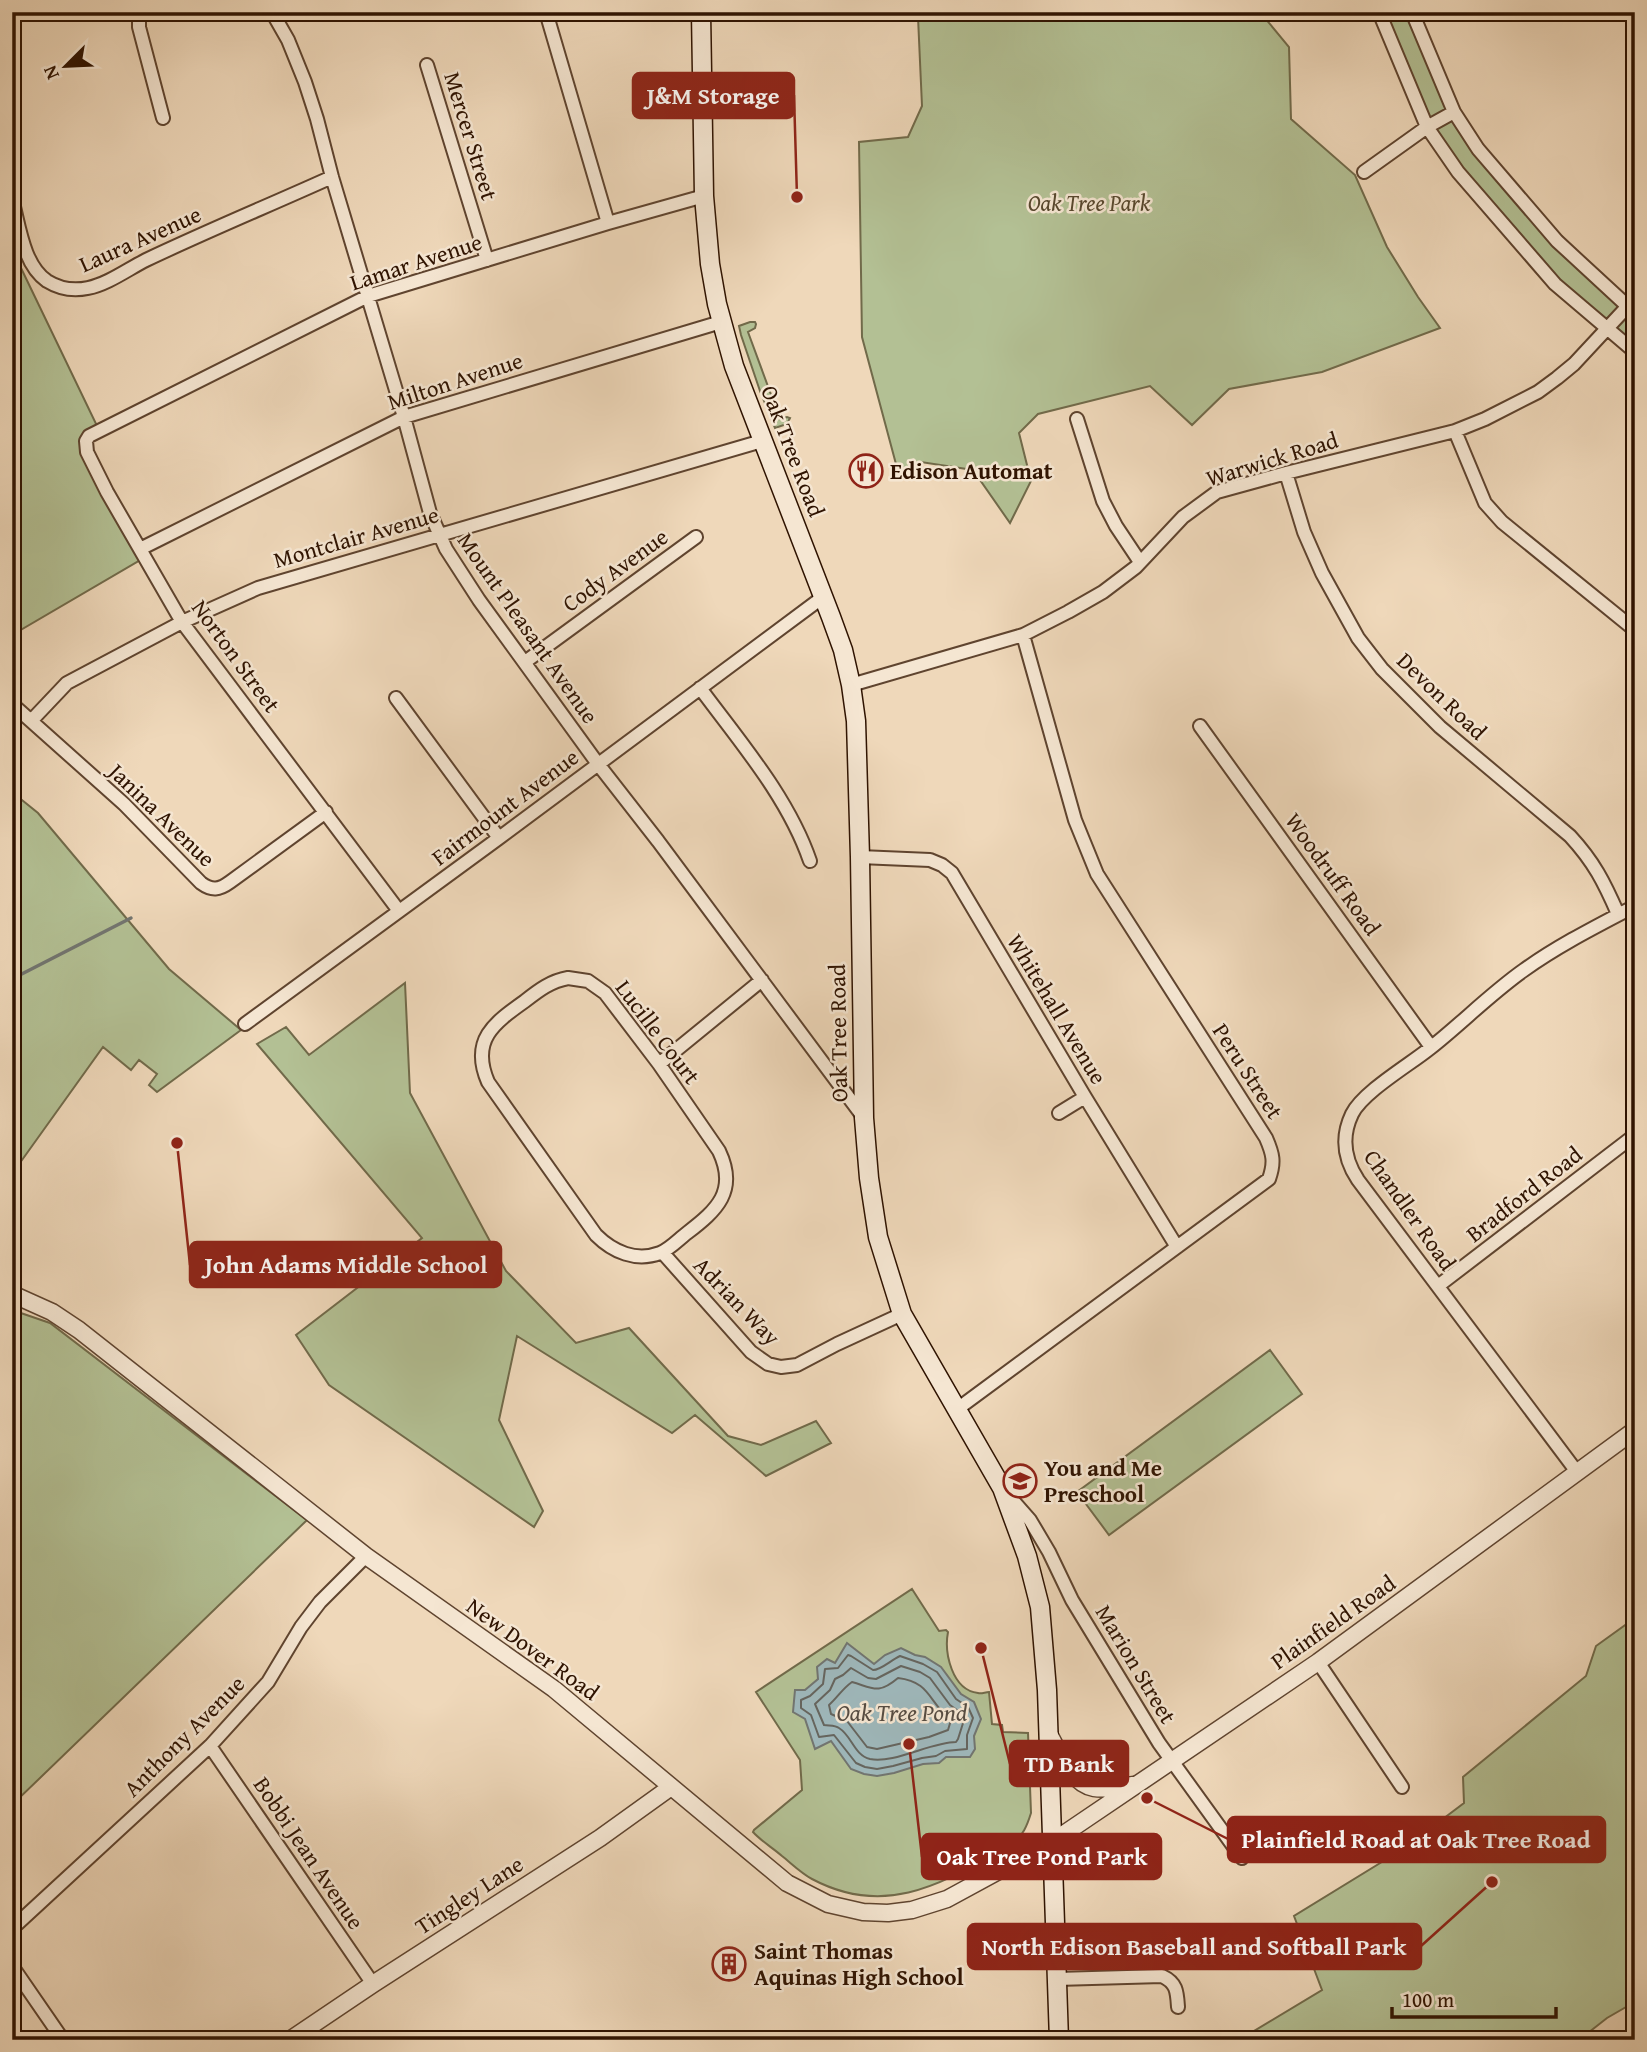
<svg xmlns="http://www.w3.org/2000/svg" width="1647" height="2052" font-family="'Gentium Book Plus',serif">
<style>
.green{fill:#b3c094;stroke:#716a4a;stroke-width:2}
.water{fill:#9eb7ba;stroke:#727570;stroke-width:2}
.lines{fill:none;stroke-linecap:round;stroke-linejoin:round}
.shore{stroke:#66655e;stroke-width:2}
.stream{stroke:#727570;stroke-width:3.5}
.minor-casing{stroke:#5f442f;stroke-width:16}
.tertiary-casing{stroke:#5f442f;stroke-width:19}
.secondary-casing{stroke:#2f1301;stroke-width:21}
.minor{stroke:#f5e6d2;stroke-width:12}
.tertiary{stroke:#f5e6d2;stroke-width:16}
.secondary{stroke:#f5e6d2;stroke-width:18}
.labels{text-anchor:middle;stroke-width:5;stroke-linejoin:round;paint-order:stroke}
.street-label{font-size:23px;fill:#2f1301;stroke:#f5e6d2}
.park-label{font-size:23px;font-style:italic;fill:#57472d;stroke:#f5e6d2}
.poi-label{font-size:23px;font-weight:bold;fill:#2f1301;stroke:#f5e6d2;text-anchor:start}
.water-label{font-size:24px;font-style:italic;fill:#564c42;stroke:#f5e6d2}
.leader{fill:none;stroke:#8f2418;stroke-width:2.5}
.callout-dot{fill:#8f2418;stroke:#f5e6d2;stroke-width:2.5}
.callout{fill:#8f2418;stroke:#8f2418;stroke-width:2.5}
.callout-label{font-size:24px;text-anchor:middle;font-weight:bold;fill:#fff}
</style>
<rect width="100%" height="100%" fill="#efd8ba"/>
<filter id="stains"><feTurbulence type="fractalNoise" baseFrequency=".00286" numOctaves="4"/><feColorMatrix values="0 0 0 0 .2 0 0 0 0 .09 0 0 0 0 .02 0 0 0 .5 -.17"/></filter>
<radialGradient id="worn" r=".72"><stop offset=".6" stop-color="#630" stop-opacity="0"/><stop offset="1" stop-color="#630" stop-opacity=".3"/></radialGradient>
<path class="green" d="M 871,12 L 1260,12 L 1289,47 L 1291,119 L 1355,175 L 1387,247 L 1418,297 L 1440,328 L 1322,372 L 1229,389 L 1192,425 L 1150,386 L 1038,414 L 1019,433 L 1031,481 L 1010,523 L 973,470 L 921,462 L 900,479 L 862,337 L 859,142 L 908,137 L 922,106 L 918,17 L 872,19 Z
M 1379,12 L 1412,12 L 1454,112 L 1557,241 L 1635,313 L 1635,352 L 1555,284 L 1440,148 Z
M 21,268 L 99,430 L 84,437 L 147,556 L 12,635 L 12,573 L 19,566 L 20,546 L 12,528 L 12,270 Z
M 750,322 L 755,322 L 756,324 L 755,328 L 748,332 L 780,419 L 787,417 L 790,418 L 787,424 L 775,428 L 760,391 L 741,335 L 739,326 Z
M 12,792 L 38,813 L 169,969 L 241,1030 L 157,1092 L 149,1085 L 157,1074 L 139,1060 L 131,1070 L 103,1047 L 12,1174 Z
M 405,983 L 410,1093 L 506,1271 L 576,1343 L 629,1328 L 728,1436 L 761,1445 L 816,1421 L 831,1443 L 766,1476 L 695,1415 L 672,1433 L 517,1336 L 499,1420 L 543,1511 L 534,1527 L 329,1385 L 296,1335 L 422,1238 L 257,1044 L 286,1027 L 309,1055 Z
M 12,1310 L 50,1323 L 307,1520 L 12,1805 Z
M 1270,1350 L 1302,1394 L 1109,1535 L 1077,1492 Z
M 912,1589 L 939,1631 L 946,1630 L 948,1632 C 944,1653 952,1690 978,1693 C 982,1694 985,1692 989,1692 L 992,1724 L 1002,1725 L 1003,1732 L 1028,1733 L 1031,1813 C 1027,1826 1023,1835 1013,1844 C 947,1880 889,1920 812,1879 C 801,1873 792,1864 782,1856 C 773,1848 761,1841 753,1832 L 754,1830 L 802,1790 L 800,1760 L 756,1692 Z
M 1635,1618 L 1635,1999 L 1626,2007 L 1607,2018 L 1579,2040 L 1239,2040 L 1322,1990 L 1294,1916 L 1403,1849 L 1464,1803 L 1463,1777 L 1586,1676 L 1596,1646 Z"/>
<path class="water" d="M 847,1643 L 874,1664 L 885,1655 L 901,1648 L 915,1655 L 925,1657 L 941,1667 L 961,1694 L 974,1702 L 981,1719 L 974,1736 L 975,1749 L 970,1757 L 946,1757 L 939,1763 L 923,1764 L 894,1773 L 877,1776 L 864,1774 L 851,1769 L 831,1741 L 815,1749 L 805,1719 L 793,1712 L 795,1690 L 805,1690 L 818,1679 L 817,1667 L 827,1659 L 835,1663 Z"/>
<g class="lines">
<path class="shore" d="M 848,1655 L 851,1656 L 873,1670 C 881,1670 891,1660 900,1656 L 923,1664 L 937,1672 L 956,1699 L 968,1707 L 973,1718 L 967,1735 L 967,1749 L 945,1751 L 936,1756 L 922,1758 L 893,1766 L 877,1769 L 865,1767 L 856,1763 L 834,1735 L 819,1737 L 811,1715 L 801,1708 L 801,1700 L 810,1696 L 823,1684 L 825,1669 L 838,1668 Z
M 901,1666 L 920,1672 L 930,1678 L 950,1705 L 961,1713 L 964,1720 L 958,1739 L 956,1742 C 931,1742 894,1764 870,1759 C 854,1755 852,1736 839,1728 C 835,1725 829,1726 824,1725 L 815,1704 L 830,1690 L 835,1679 L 843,1675 L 851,1668 L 868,1678 L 876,1679 Z
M 898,1678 C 931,1682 928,1702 951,1720 L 948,1730 L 929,1737 L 877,1749 L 867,1747 L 847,1721 L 831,1714 L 829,1705 C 838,1697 842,1689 852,1682 C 873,1688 878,1695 898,1678 Z"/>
<path class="stream" d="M 12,979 L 131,918"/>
<defs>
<path id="minor" d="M 139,12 L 139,27 L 163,118
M 272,12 L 288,40 L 305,82 L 317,119 L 332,177 L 404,417 L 430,513 L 446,549 L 479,600 L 598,764 L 658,841 L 864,1118
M 546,12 L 608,223
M 1379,12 L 1427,127 L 1458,172 L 1555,284 L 1635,352
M 1412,12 L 1454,112 L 1478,149 L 1557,241 L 1635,313
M 427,65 L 487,260
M 1364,172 L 1427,127 L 1454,112
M 12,199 C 19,224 23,265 47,281 C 60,289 74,291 88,288 C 108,284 128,269 146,260 C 207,231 270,205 332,177
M 1077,419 L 1103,501 L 1116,526 L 1140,562
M 1455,431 L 1485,503 L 1502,522 L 1635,630
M 1286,473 L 1304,532 L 1322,573 L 1358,638 L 1382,669 L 1440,727 L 1570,836 C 1594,862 1604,882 1618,914
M 140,549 L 404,417 L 721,322
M 525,662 L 696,537
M 851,685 L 1023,635 L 1068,612 L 1103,592 L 1136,567 L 1183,517 L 1217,492 L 1286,473 L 1455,431 L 1485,419 L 1538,392 L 1557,378 L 1574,364 L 1627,307
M 700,688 C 740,742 788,797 810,861
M 396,698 L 499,838
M 12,704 L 124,804 L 201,883 C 212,891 219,890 230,882 L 326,812
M 31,721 L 67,683 L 182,622 L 258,588 L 762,441
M 1200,726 L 1431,1047
M 860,857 L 930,860 L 942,865 L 952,873 L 1085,1097 L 1177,1247
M 399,911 L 182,622 L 107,492 L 87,452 L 86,441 L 89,436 L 368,296 L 608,223 L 704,196
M 568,978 L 588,981 L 605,993 L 659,1064 L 719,1151 C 738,1191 717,1210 687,1233 C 679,1239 670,1249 660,1253 C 636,1262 613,1252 596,1235 L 488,1082 C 470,1040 494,1023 525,1001 C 539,990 551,981 568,978 Z
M 245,1024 L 499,838 L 823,597
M 659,1064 L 762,980
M 1059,1113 L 1085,1097
M 662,1252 L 751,1352 L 768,1364 L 781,1367 L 797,1365 L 837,1344 L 902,1314
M 1438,1286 L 1635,1135
M 956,1410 L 1269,1179 C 1275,1162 1273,1154 1266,1138 L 1097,874 L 1075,820 L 1023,635
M 1577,1472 L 1358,1180 C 1344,1159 1341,1137 1352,1114 C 1363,1092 1409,1065 1429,1049 C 1461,1024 1490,994 1524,970 C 1559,945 1597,926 1635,906
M 1007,1494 L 1030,1520 L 1049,1552 L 1072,1600 L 1159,1743 L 1242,1858
M 1318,1662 L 1402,1787
M 210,1746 L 373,1984
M 12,1930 L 17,1924 L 210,1746 L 268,1682 L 301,1627 L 320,1602 L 366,1556
M 12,1966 L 63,2040
M 1057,1979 L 1162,1976 C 1177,1983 1177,1992 1178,2007"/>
<path id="tertiary" d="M 12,1294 L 52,1312 L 79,1330 L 366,1556 L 554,1689 L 787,1883 L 828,1904 L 863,1912 L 888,1913 L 912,1910 L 947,1899 L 1052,1842 L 1318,1662 L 1635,1430
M 1049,1734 C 1059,1752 1071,1784 1094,1788 C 1107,1790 1121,1787 1133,1785
M 290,2040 L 373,1984 L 600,1838 L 671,1787"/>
<path id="secondary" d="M 701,12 L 704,196 L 710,264 L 717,304 L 734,366 L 831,617 L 843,650 L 851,685 L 856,721 L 860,857 L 864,1118 L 869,1178 L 878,1237 L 902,1314 L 1002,1488 L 1027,1556 L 1040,1607 L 1047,1690 L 1059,2040"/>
</defs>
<use href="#minor" class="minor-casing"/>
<use href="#tertiary" class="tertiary-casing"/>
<use href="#secondary" class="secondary-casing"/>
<use href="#minor" class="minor"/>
<use href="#tertiary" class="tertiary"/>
<use href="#secondary" class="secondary"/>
</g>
<defs>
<symbol id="restaurant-ring" viewBox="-11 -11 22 22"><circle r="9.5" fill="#f5e6d2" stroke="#8f2418" stroke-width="1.5"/><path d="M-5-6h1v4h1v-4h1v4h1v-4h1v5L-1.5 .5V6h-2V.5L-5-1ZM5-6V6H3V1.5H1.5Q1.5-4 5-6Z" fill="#8f2418"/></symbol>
<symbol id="school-ring" viewBox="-11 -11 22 22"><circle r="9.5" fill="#f5e6d2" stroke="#8f2418" stroke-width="1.5"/><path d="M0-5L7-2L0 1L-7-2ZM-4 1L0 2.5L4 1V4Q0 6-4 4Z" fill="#8f2418"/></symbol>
<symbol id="building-ring" viewBox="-11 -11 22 22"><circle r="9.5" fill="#f5e6d2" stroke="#8f2418" stroke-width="1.5"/><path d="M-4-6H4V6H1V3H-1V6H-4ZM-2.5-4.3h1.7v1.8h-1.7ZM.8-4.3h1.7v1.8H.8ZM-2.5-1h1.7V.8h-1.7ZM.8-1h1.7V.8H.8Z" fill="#8f2418"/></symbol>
</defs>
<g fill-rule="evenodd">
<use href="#restaurant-ring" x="847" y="452" width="38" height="38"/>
<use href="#school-ring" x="1001" y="1462" width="38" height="38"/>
<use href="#building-ring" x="710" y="1945" width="38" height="38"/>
</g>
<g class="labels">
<g class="street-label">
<text transform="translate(471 136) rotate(73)" y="8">Mercer Street</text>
<text transform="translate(140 239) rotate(-24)" y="8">Laura Avenue</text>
<text transform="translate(416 262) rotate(-18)" y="8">Lamar Avenue</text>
<text transform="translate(455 381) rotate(-18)" y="8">Milton Avenue</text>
<text transform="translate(793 451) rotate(69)" y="8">Oak Tree Road</text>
<text transform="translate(1272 459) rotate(-17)" y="8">Warwick Road</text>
<text transform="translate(356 537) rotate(-16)" y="8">Montclair Avenue</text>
<text transform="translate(615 570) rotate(-36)" y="8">Cody Avenue</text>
<text transform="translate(528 628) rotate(55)" y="8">Mount Pleasant Avenue</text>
<text transform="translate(236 656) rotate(54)" y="8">Norton Street</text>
<text transform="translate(1442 696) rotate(44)" y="8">Devon Road</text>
<text transform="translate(505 807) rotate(-37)" y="8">Fairmount Avenue</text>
<text transform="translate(162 815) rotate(44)" y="8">Janina Avenue</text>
<text transform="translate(1333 874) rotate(54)" y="8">Woodruff Road</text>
<text transform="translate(1057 1009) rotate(59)" y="8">Whitehall Avenue</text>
<text transform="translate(658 1032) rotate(53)" y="8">Lucille Court</text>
<text transform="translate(838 1033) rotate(-91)" y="8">Oak Tree Road</text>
<text transform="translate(1248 1071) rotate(57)" y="8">Peru Street</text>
<text transform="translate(1524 1194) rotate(-38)" y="8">Bradford Road</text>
<text transform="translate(1410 1210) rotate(55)" y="8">Chandler Road</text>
<text transform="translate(737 1301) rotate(46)" y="8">Adrian Way</text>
<text transform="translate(1333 1622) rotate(-35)" y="8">Plainfield Road</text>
<text transform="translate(533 1649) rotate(36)" y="8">New Dover Road</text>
<text transform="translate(1136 1664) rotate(59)" y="8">Marion Street</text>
<text transform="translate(184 1736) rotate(-45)" y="8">Anthony Avenue</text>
<text transform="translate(309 1853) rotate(56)" y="8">Bobbi Jean Avenue</text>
<text transform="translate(469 1895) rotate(-33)" y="8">Tingley Lane</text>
</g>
<g class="park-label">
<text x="1089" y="211">Oak Tree Park</text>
</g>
<g class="poi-label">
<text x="890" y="479">Edison Automat</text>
<text x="1044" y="1476">You and Me<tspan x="1044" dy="26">Preschool</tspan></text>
<text x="754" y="1959">Saint Thomas<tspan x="754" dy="26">Aquinas High School</tspan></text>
</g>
<g class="water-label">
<text x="902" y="1721">Oak Tree Pond</text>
</g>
</g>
<path class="leader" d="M797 197L794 95M177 1143L190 1265M981 1648L1010 1764M1147 1798L1228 1839M909 1744L922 1857M1492 1882L1421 1946"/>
<g class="callout-dot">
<circle cx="797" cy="197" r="7"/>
<circle cx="177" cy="1143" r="7"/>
<circle cx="981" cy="1648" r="7"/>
<circle cx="1147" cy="1798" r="7"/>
<circle cx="909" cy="1744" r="7"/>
<circle cx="1492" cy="1882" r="7"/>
</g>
<g class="callout">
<rect x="633" y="73" width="161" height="45" rx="7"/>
<rect x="190" y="1242" width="311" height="45" rx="7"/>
<rect x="1010" y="1741" width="118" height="45" rx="7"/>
<rect x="1228" y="1817" width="377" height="45" rx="7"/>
<rect x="922" y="1834" width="239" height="45" rx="7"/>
<rect x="968" y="1924" width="453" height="45" rx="7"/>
</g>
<g class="callout-label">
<text x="713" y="104">J&amp;M Storage</text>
<text x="346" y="1273">John Adams Middle School</text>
<text x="1069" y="1772">TD Bank</text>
<text x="1416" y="1848">Plainfield Road at Oak Tree Road</text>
<text x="1042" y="1865">Oak Tree Pond Park</text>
<text x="1194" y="1955">North Edison Baseball and Softball Park</text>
</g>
<rect width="1647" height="2052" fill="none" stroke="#efd8ba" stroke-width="42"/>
<rect x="14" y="14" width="1619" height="2024" fill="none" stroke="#2f1301" stroke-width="3.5"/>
<rect x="21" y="21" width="1605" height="2010" fill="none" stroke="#2f1301" stroke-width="2"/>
<g transform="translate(66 66) rotate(246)" stroke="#f5e6d2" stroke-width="5" paint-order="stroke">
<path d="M0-5L12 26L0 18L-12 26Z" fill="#2f1301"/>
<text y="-10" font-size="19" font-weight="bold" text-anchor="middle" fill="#2f1301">N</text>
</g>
<path d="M1392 2007v10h164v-10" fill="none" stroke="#2f1301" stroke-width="3.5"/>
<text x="1402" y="2007" font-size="21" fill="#2f1301" stroke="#f5e6d2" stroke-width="5" paint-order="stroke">100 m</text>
<rect width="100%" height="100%" filter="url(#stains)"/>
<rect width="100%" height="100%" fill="url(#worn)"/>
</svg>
